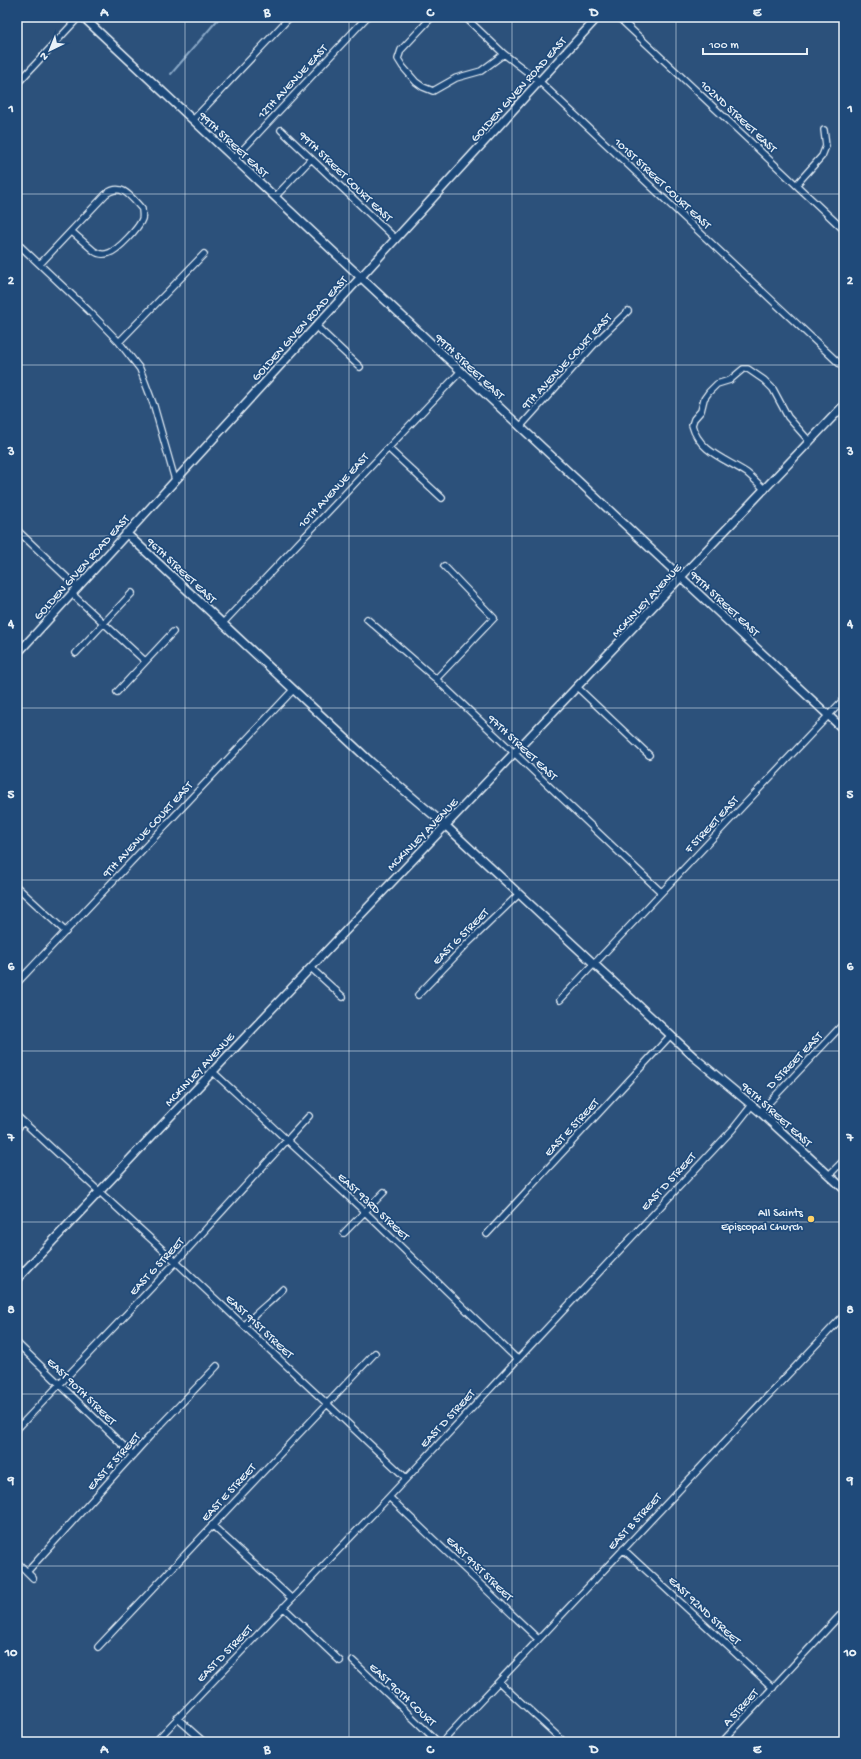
<svg xmlns="http://www.w3.org/2000/svg" width="861" height="1759" font-family="'Gochi Hand',sans-serif">
<style>
.lines{fill:none;stroke-linecap:round;stroke-linejoin:round}
.stream{stroke:#88a7c6;stroke-width:2}
.minor-casing{stroke:#e8f1f8;stroke-width:8}
.tertiary-casing{stroke:#e8f1f8;stroke-width:10}
.minor{stroke:#1f4a7a;stroke-width:5.5}
.tertiary{stroke:#1f4a7a;stroke-width:7}
.grid{fill:none;stroke:#e8f1f8;stroke-width:1;stroke-opacity:0.55}
.poi-dot{fill:#ffd166;stroke:#1f4a7a;stroke-width:1.5}
.labels{text-anchor:middle;stroke-width:3.5;stroke-linejoin:round;paint-order:stroke}
.street-label{font-size:12px;fill:#e8f1f8;stroke:#1f4a7a}
.poi-label{font-size:12px;fill:#e8f1f8;stroke:#1f4a7a;text-anchor:end}
.neatline{fill:none;stroke:#e8f1f8;stroke-width:1.5}
.grid-label{font-size:13px;text-anchor:middle;font-weight:bold;fill:#e8f1f8}
</style>
<rect width="100%" height="100%" fill="#2c517b"/>
<filter id="ink" filterUnits="userSpaceOnUse"><feTurbulence type="fractalNoise" baseFrequency=".025" numOctaves="2"/><feDisplacementMap in="SourceGraphic" scale="8" xChannelSelector="R" yChannelSelector="G"/><feConvolveMatrix kernelMatrix="1 2 1 2 8 2 1 2 1" color-interpolation-filters="sRGB"/></filter>
<g filter="url(#ink)">
<g class="lines">
<path class="stream" d="M 171,74 L 220,17"/>
<defs>
<path id="minor" d="M 432,17 L 401,50 L 398,59 L 403,67 L 416,82 L 423,87 L 433,91 L 456,78 L 481,71 L 504,54
M 465,17 L 504,54 L 539,81 L 844,368
M 618,17 L 844,230
M 17,84 L 79,17
M 193,120 L 290,17
M 281,130 L 396,239
M 234,159 L 367,17
M 796,185 L 822,156 L 826,146 L 824,130
M 275,197 L 311,159
M 17,243 L 88,310 L 119,342 L 140,369 L 154,406 L 175,480
M 40,264 L 106,194 C 122,182 131,197 142,209 C 142,212 143,216 142,219 C 139,228 118,250 109,253 C 104,255 98,254 94,251 L 71,231
M 316,326 L 360,367
M 119,342 L 204,254
M 520,427 L 601,337 L 628,311
M 388,448 L 442,498
M 765,490 C 759,484 753,478 747,473 C 726,459 699,452 692,425 L 694,419 L 701,411 L 704,399 L 709,392 L 717,384 L 730,380 L 743,369 L 748,369 L 764,380 L 773,389 L 788,417 L 810,442
M 17,530 L 78,588
M 72,594 L 145,661
M 367,619 L 436,679 L 661,892
M 223,623 L 460,372
M 76,653 L 132,593
M 436,679 L 494,618 L 444,566
M 578,688 L 649,755
M 117,692 L 173,632
M 17,887 L 66,932
M 311,968 L 343,997
M 17,983 L 293,690
M 418,995 L 467,944 L 519,894
M 560,1000 L 844,699
M 212,1071 L 365,1212 L 517,1359
M 760,1112 L 844,1023
M 17,1116 L 176,1262 L 406,1478
M 17,1129 L 23,1122
M 829,1175 L 844,1160
M 344,1233 L 384,1192
M 487,1234 L 670,1036
M 244,1326 C 256,1312 271,1302 283,1289
M 17,1343 L 133,1455
M 17,1429 L 176,1262 L 309,1116
M 389,1497 L 538,1639
M 212,1525 L 291,1598
M 623,1549 L 773,1688
M 18,1563 L 33,1578
M 27,1572 L 150,1436 L 217,1366
M 283,1607 L 340,1661
M 98,1647 L 375,1353
M 353,1661 L 438,1742
M 499,1682 L 564,1742
M 177,1718 L 204,1742
M 155,1742 L 389,1497 L 733,1129 L 752,1105
M 442,1742 L 844,1315
M 722,1742 L 844,1611"/>
<path id="tertiary" d="M 83,17 L 844,730
M 126,533 L 371,762 L 445,825 L 694,1057 L 760,1112 L 844,1189
M 17,654 L 598,17
M 17,1279 C 291,986 569,698 844,405"/>
</defs>
<use href="#minor" class="minor-casing"/>
<use href="#tertiary" class="tertiary-casing"/>
<use href="#minor" class="minor"/>
<use href="#tertiary" class="tertiary"/>
</g>
</g>
<path class="grid" d="M 185,17 L 185,1742M 349,17 L 349,1742M 512,17 L 512,1742M 676,17 L 676,1742M 17,194 L 844,194M 17,365 L 844,365M 17,536 L 844,536M 17,708 L 844,708M 17,880 L 844,880M 17,1051 L 844,1051M 17,1222 L 844,1222M 17,1394 L 844,1394M 17,1566 L 844,1566"/>
<circle class="poi-dot" cx="811" cy="1219" r="4"/>
<g class="labels">
<g class="street-label">
<text transform="translate(292 81) rotate(-47)" y="4">12TH AVENUE EAST</text>
<text transform="translate(518 89) rotate(-48)" y="4">GOLDEN GIVEN ROAD EAST</text>
<text transform="translate(739 116) rotate(43)" y="4">102ND STREET EAST</text>
<text transform="translate(234 144) rotate(43)" y="4">99TH STREET EAST</text>
<text transform="translate(346 176) rotate(44)" y="4">99TH STREET COURT EAST</text>
<text transform="translate(663 183) rotate(43)" y="4">101ST STREET COURT EAST</text>
<text transform="translate(299 328) rotate(-48)" y="4">GOLDEN GIVEN ROAD EAST</text>
<text transform="translate(566 361) rotate(-47)" y="4">9TH AVENUE COURT EAST</text>
<text transform="translate(470 366) rotate(43)" y="4">99TH STREET EAST</text>
<text transform="translate(333 490) rotate(-47)" y="4">10TH AVENUE EAST</text>
<text transform="translate(81 567) rotate(-48)" y="4">GOLDEN GIVEN ROAD EAST</text>
<text transform="translate(182 570) rotate(43)" y="4">96TH STREET EAST</text>
<text transform="translate(646 600) rotate(-47)" y="4">MCKINLEY AVENUE</text>
<text transform="translate(725 603) rotate(43)" y="4">99TH STREET EAST</text>
<text transform="translate(523 747) rotate(43)" y="4">97TH STREET EAST</text>
<text transform="translate(711 824) rotate(-47)" y="4">F STREET EAST</text>
<text transform="translate(147 829) rotate(-47)" y="4">9TH AVENUE COURT EAST</text>
<text transform="translate(422 834) rotate(-46)" y="4">MCKINLEY AVENUE</text>
<text transform="translate(460 936) rotate(-45)" y="4">EAST G STREET</text>
<text transform="translate(794 1060) rotate(-46)" y="4">D STREET EAST</text>
<text transform="translate(199 1069) rotate(-47)" y="4">MCKINLEY AVENUE</text>
<text transform="translate(777 1114) rotate(42)" y="4">96TH STREET EAST</text>
<text transform="translate(571 1127) rotate(-47)" y="4">EAST E STREET</text>
<text transform="translate(668 1181) rotate(-47)" y="4">EAST D STREET</text>
<text transform="translate(374 1206) rotate(43)" y="4">EAST 93RD STREET</text>
<text transform="translate(156 1266) rotate(-47)" y="4">EAST G STREET</text>
<text transform="translate(260 1326) rotate(43)" y="4">EAST 91ST STREET</text>
<text transform="translate(82 1391) rotate(44)" y="4">EAST 90TH STREET</text>
<text transform="translate(447 1418) rotate(-47)" y="4">EAST D STREET</text>
<text transform="translate(113 1461) rotate(-48)" y="4">EAST F STREET</text>
<text transform="translate(228 1492) rotate(-47)" y="4">EAST E STREET</text>
<text transform="translate(634 1521) rotate(-47)" y="4">EAST B STREET</text>
<text transform="translate(480 1568) rotate(44)" y="4">EAST 91ST STREET</text>
<text transform="translate(705 1610) rotate(43)" y="4">EAST 92ND STREET</text>
<text transform="translate(224 1653) rotate(-46)" y="4">EAST D STREET</text>
<text transform="translate(403 1694) rotate(43)" y="4">EAST 90TH COURT</text>
<text transform="translate(740 1707) rotate(-47)" y="4">A STREET</text>
</g>
<g class="poi-label">
<text x="803" y="1216">All Saints<tspan x="803" dy="14">Episcopal Church</tspan></text>
</g>
</g>
<rect width="861" height="1759" fill="none" stroke="#1f4a7a" stroke-width="44"/>
<g transform="translate(50 50) rotate(223)" stroke="#1f4a7a" stroke-width="3" paint-order="stroke">
<path d="M0-3L7 15L0 10L-7 15Z" fill="#e8f1f8"/>
<text y="-6" font-size="11" font-weight="bold" text-anchor="middle" fill="#e8f1f8">N</text>
</g>
<path d="M703 48v6h104v-6" fill="none" stroke="#e8f1f8" stroke-width="2"/>
<text x="709" y="48" font-size="12" fill="#e8f1f8" stroke="#1f4a7a" stroke-width="3" paint-order="stroke">100 m</text>
<rect x="22" y="22" width="817" height="1715" class="neatline"/>
<g class="grid-label">
<text x="104" y="16">A</text>
<text x="267" y="16">B</text>
<text x="430" y="16">C</text>
<text x="594" y="16">D</text>
<text x="757" y="16">E</text>
<text x="11" y="112">1</text>
<text x="850" y="112">1</text>
<text x="11" y="284">2</text>
<text x="850" y="284">2</text>
<text x="11" y="455">3</text>
<text x="850" y="455">3</text>
<text x="11" y="627">4</text>
<text x="850" y="627">4</text>
<text x="11" y="798">5</text>
<text x="850" y="798">5</text>
<text x="11" y="970">6</text>
<text x="850" y="970">6</text>
<text x="11" y="1141">7</text>
<text x="850" y="1141">7</text>
<text x="11" y="1313">8</text>
<text x="850" y="1313">8</text>
<text x="11" y="1484">9</text>
<text x="850" y="1484">9</text>
<text x="11" y="1656">10</text>
<text x="850" y="1656">10</text>
<text x="104" y="1753">A</text>
<text x="267" y="1753">B</text>
<text x="430" y="1753">C</text>
<text x="594" y="1753">D</text>
<text x="757" y="1753">E</text>
</g>
</svg>
